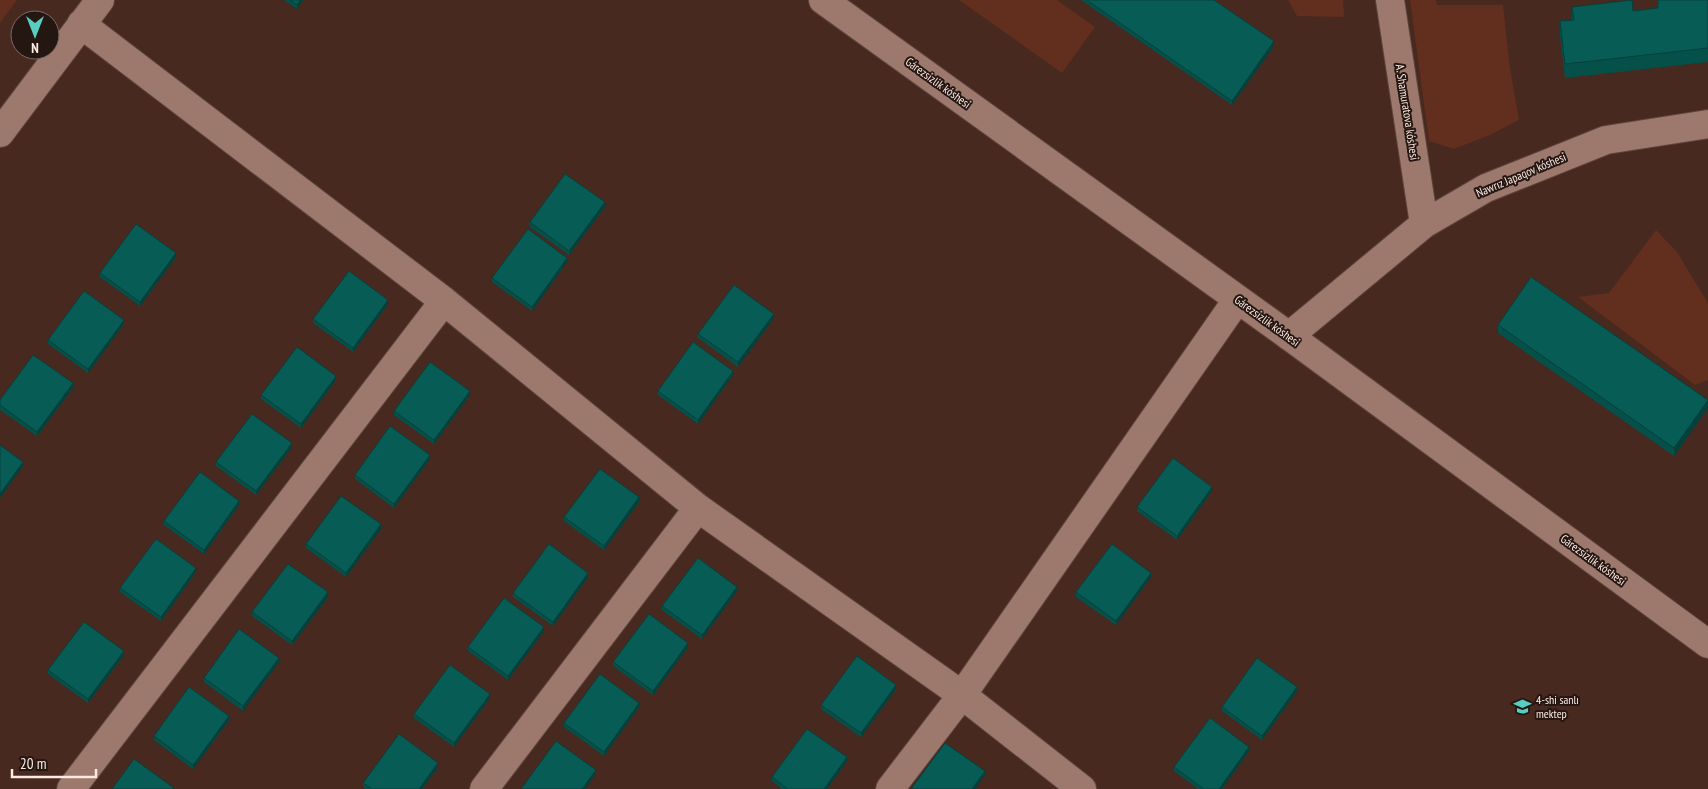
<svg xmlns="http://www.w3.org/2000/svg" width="1708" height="789" font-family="'PT Sans Narrow',sans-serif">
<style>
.green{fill:#622e1d}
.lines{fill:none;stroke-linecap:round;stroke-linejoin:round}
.street-casing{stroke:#5f453d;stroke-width:30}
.secondary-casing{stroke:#5f453d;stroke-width:30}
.street{stroke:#9d796d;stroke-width:28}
.secondary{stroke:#9d796d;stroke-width:28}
.wall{fill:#06504a}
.shaded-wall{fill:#05413c}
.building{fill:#075d56;stroke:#05413c}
.labels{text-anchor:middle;stroke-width:4;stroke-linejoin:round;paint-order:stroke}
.street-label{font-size:12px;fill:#ffeae3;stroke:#241611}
.poi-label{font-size:12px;fill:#ffeae3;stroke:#241611;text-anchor:start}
</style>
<rect width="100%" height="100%" fill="#47291f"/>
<path class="green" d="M 0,0 L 17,0 L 0,23 Z
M 959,0 L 1057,0 L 1095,27 L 1062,73 Z
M 1288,0 L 1343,0 L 1344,17 L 1297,16 Z
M 1410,0 L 1436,0 L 1437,5 L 1503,5 L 1510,68 L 1519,120 L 1490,135 L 1454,149 L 1429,141 Z
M 1656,230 L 1677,252 L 1708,303 L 1708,380 L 1695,385 L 1578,297 L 1609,293 Z"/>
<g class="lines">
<defs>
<path id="street" d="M 1390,0 L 1424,224
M 81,24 L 444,301 L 698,508 L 962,695 L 1082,789
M 0,133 L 100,0
M 1289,336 L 1424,224 L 1486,188 L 1606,140 L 1708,124
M 71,789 L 444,301
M 484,789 L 698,508
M 890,789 L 962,695 L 1237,300"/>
<path id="secondary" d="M 823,0 L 1289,336 L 1708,644"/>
</defs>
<use href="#street" class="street-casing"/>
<use href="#secondary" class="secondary-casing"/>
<use href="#street" class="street"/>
<use href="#secondary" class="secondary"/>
</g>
<path class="wall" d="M 284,0 L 303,0 L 297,9 Z
M 1081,0 L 1214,0 L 1274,46 L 1232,105 Z
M 1657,0 L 1708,0 L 1708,62 L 1565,78 L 1560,36 L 1560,21 L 1572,20 L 1572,7 L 1633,11 L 1657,8 Z
M 605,207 L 569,255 L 530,227 L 530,222 Z
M 176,257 L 140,306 L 100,277 L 100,273 Z
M 567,262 L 532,311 L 492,282 L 492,278 Z
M 388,304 L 353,352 L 313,323 L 313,319 Z
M 774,318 L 738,367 L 698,338 L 698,334 Z
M 124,324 L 88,373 L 48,344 L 48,340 Z
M 1498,325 L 1708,408 L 1674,456 L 1498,333 Z
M 733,375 L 698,424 L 658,395 L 658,391 Z
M 336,380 L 301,428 L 261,399 L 261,395 Z
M 73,388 L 37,436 L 0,410 L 0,400 Z
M 470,395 L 434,444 L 394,415 L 394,411 Z
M 292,447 L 256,495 L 216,466 L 216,462 Z
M 430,459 L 394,508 L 355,479 L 355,475 Z
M 1212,491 L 1177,540 L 1137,511 L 1137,507 Z
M 639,502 L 604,550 L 564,521 L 564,517 Z
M 239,505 L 204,554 L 164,525 L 164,521 Z
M 381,529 L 346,577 L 306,548 L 306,544 Z
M 196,572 L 161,621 L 120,592 L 120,588 Z
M 588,577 L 553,626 L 513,597 L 513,593 Z
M 1151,577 L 1116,625 L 1076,597 L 1076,592 Z
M 737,591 L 702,639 L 662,610 L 662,606 Z
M 328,597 L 292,645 L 252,616 L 252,612 Z
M 544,631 L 508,680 L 468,651 L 468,647 Z
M 688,647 L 653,695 L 613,666 L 613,662 Z
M 124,655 L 88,703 L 48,674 L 48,670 Z
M 279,662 L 243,711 L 204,682 L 204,678 Z
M 896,689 L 861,737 L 821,709 L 821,705 Z
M 1297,691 L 1262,740 L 1222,711 L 1222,707 Z
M 490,698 L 454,747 L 414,718 L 414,714 Z
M 639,707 L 604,756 L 564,727 L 564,723 Z
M 229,720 L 193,769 L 154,740 L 154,736 Z
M 1249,751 L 1222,789 L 1198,789 L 1174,771 L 1174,767 Z
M 847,761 L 827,789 L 782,789 L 772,781 L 772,777 Z
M 438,767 L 422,789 L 366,789 L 363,787 L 363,783 Z"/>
<path class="shaded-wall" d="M 300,0 L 303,0 L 297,9 L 297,5 Z
M 1274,41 L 1274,46 L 1232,105 L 1232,101 Z
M 605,202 L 605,207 L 569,255 L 569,251 Z
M 176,253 L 176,257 L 140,306 L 140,302 Z
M 567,258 L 567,262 L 532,311 L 532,307 Z
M 388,300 L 388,304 L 353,352 L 353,348 Z
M 774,314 L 774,318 L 738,367 L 738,362 Z
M 124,320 L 124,324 L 88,373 L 88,369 Z
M 733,371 L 733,375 L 698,424 L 698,420 Z
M 336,376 L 336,380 L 301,428 L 301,424 Z
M 73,383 L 73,388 L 37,436 L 37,432 Z
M 470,391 L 470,395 L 434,444 L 434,440 Z
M 1708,400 L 1708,408 L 1674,456 L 1674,448 Z
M 292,443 L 292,447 L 256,495 L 256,491 Z
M 430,455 L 430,459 L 394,508 L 394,504 Z
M 23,462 L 23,466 L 0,498 L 0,494 Z
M 1212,487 L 1212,491 L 1177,540 L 1177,536 Z
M 639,497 L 639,502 L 604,550 L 604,546 Z
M 239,501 L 239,505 L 204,554 L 204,550 Z
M 381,524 L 381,529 L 346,577 L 346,573 Z
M 196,568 L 196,572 L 161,621 L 161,617 Z
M 588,573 L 588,577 L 553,626 L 553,622 Z
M 1151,573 L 1151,577 L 1116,625 L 1116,621 Z
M 737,587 L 737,591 L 702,639 L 702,635 Z
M 328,592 L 328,597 L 292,645 L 292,641 Z
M 544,627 L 544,631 L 508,680 L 508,676 Z
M 688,643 L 688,647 L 653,695 L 653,691 Z
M 124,651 L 124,655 L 88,703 L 88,699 Z
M 279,658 L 279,662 L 243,711 L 243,706 Z
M 896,685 L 896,689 L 861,737 L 861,733 Z
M 1297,687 L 1297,691 L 1262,740 L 1262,736 Z
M 490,694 L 490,698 L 454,747 L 454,743 Z
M 639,703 L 639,707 L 604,756 L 604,752 Z
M 229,716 L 229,720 L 193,769 L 193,765 Z
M 1249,747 L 1249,751 L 1222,789 L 1219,789 Z
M 847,757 L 847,761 L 827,789 L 824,789 Z
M 438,763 L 438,767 L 422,789 L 419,789 Z
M 596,770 L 596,774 L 585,789 L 582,789 Z
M 985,771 L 985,775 L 975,789 L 972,789 Z"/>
<path class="building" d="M 290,0 L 300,0 L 297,5 Z
M 1087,0 L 1214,0 L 1274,41 L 1232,101 Z
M 1632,0 L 1633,11 L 1658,8 L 1658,0 L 1708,0 L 1708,48 L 1565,64 L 1560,21 L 1574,20 L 1572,7 Z
M 565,174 L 605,202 L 569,251 L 530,222 Z
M 136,224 L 176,253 L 140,302 L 100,273 Z
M 528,229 L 567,258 L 532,307 L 492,278 Z
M 349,271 L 388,300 L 353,348 L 313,319 Z
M 1531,277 L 1708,400 L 1674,448 L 1498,325 Z
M 734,285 L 774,314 L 738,362 L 698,334 Z
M 84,291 L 124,320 L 88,369 L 48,340 Z
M 693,342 L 733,371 L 698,420 L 658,391 Z
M 297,347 L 336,376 L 301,424 L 261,395 Z
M 33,355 L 73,383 L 37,432 L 0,405 L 0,400 Z
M 430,362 L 470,391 L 434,440 L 394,411 Z
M 252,414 L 292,443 L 256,491 L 216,462 Z
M 390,426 L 430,455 L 394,504 L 355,475 Z
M 0,445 L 23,462 L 0,494 Z
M 1173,458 L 1212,487 L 1177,536 L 1137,507 Z
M 600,469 L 639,497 L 604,546 L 564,517 Z
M 200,472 L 239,501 L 204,550 L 164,521 Z
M 341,496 L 381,524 L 346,573 L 306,544 Z
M 156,539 L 196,568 L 161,617 L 120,588 Z
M 549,544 L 588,573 L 553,622 L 513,593 Z
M 1112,544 L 1151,573 L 1116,621 L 1076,592 Z
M 698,558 L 737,587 L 702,635 L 662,606 Z
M 288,564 L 328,592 L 292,641 L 252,612 Z
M 504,598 L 544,627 L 508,676 L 468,647 Z
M 649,614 L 688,643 L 653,691 L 613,662 Z
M 84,622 L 124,651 L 88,699 L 48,670 Z
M 239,629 L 279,658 L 243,706 L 204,678 Z
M 857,656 L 896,685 L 861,733 L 821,705 Z
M 1257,658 L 1297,687 L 1262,736 L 1222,707 Z
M 450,665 L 490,694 L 454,743 L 414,714 Z
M 600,674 L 639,703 L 604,752 L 564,723 Z
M 189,687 L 229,716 L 193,765 L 154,736 Z
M 1210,718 L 1249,747 L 1219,789 L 1204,789 L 1174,767 Z
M 807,729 L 847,757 L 824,789 L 788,789 L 772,777 Z
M 399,734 L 438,763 L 419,789 L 372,789 L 363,783 Z
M 556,741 L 596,770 L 582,789 L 521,789 Z
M 945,743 L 985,771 L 972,789 L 911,789 Z
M 134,759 L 174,788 L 173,789 L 112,789 Z"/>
<defs>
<symbol id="school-bare" viewBox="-9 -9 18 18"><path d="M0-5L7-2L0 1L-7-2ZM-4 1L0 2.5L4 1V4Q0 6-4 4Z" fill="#57cec1" stroke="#241611" stroke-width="2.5" paint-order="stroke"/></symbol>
</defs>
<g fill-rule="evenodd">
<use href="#school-bare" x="1510" y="694" width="25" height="25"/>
</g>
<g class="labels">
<g class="street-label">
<text transform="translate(938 83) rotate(36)" y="4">Gárezsizlik kóshesi</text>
<text transform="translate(1407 112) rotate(81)" y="4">A. Shamuratova kóshesi</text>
<text transform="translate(1521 175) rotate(-23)" y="4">Nawrız Japaqov kóshesi</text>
<text transform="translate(1267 321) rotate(36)" y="4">Gárezsizlik kóshesi</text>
<text transform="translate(1593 560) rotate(36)" y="4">Gárezsizlik kóshesi</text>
</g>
<g class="poi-label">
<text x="1536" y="704">4-shi sanlı<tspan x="1536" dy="14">mektep</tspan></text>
</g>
</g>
<g transform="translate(35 35) rotate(180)"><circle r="24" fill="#241611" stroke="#7c6b65"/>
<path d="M0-4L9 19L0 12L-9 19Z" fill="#57cec1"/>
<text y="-8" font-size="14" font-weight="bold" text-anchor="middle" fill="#ffeae3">N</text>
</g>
<path d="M12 769v8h84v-8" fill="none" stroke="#ffeae3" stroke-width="2.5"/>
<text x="20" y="769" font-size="15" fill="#ffeae3" stroke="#241611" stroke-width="4" paint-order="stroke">20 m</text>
</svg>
